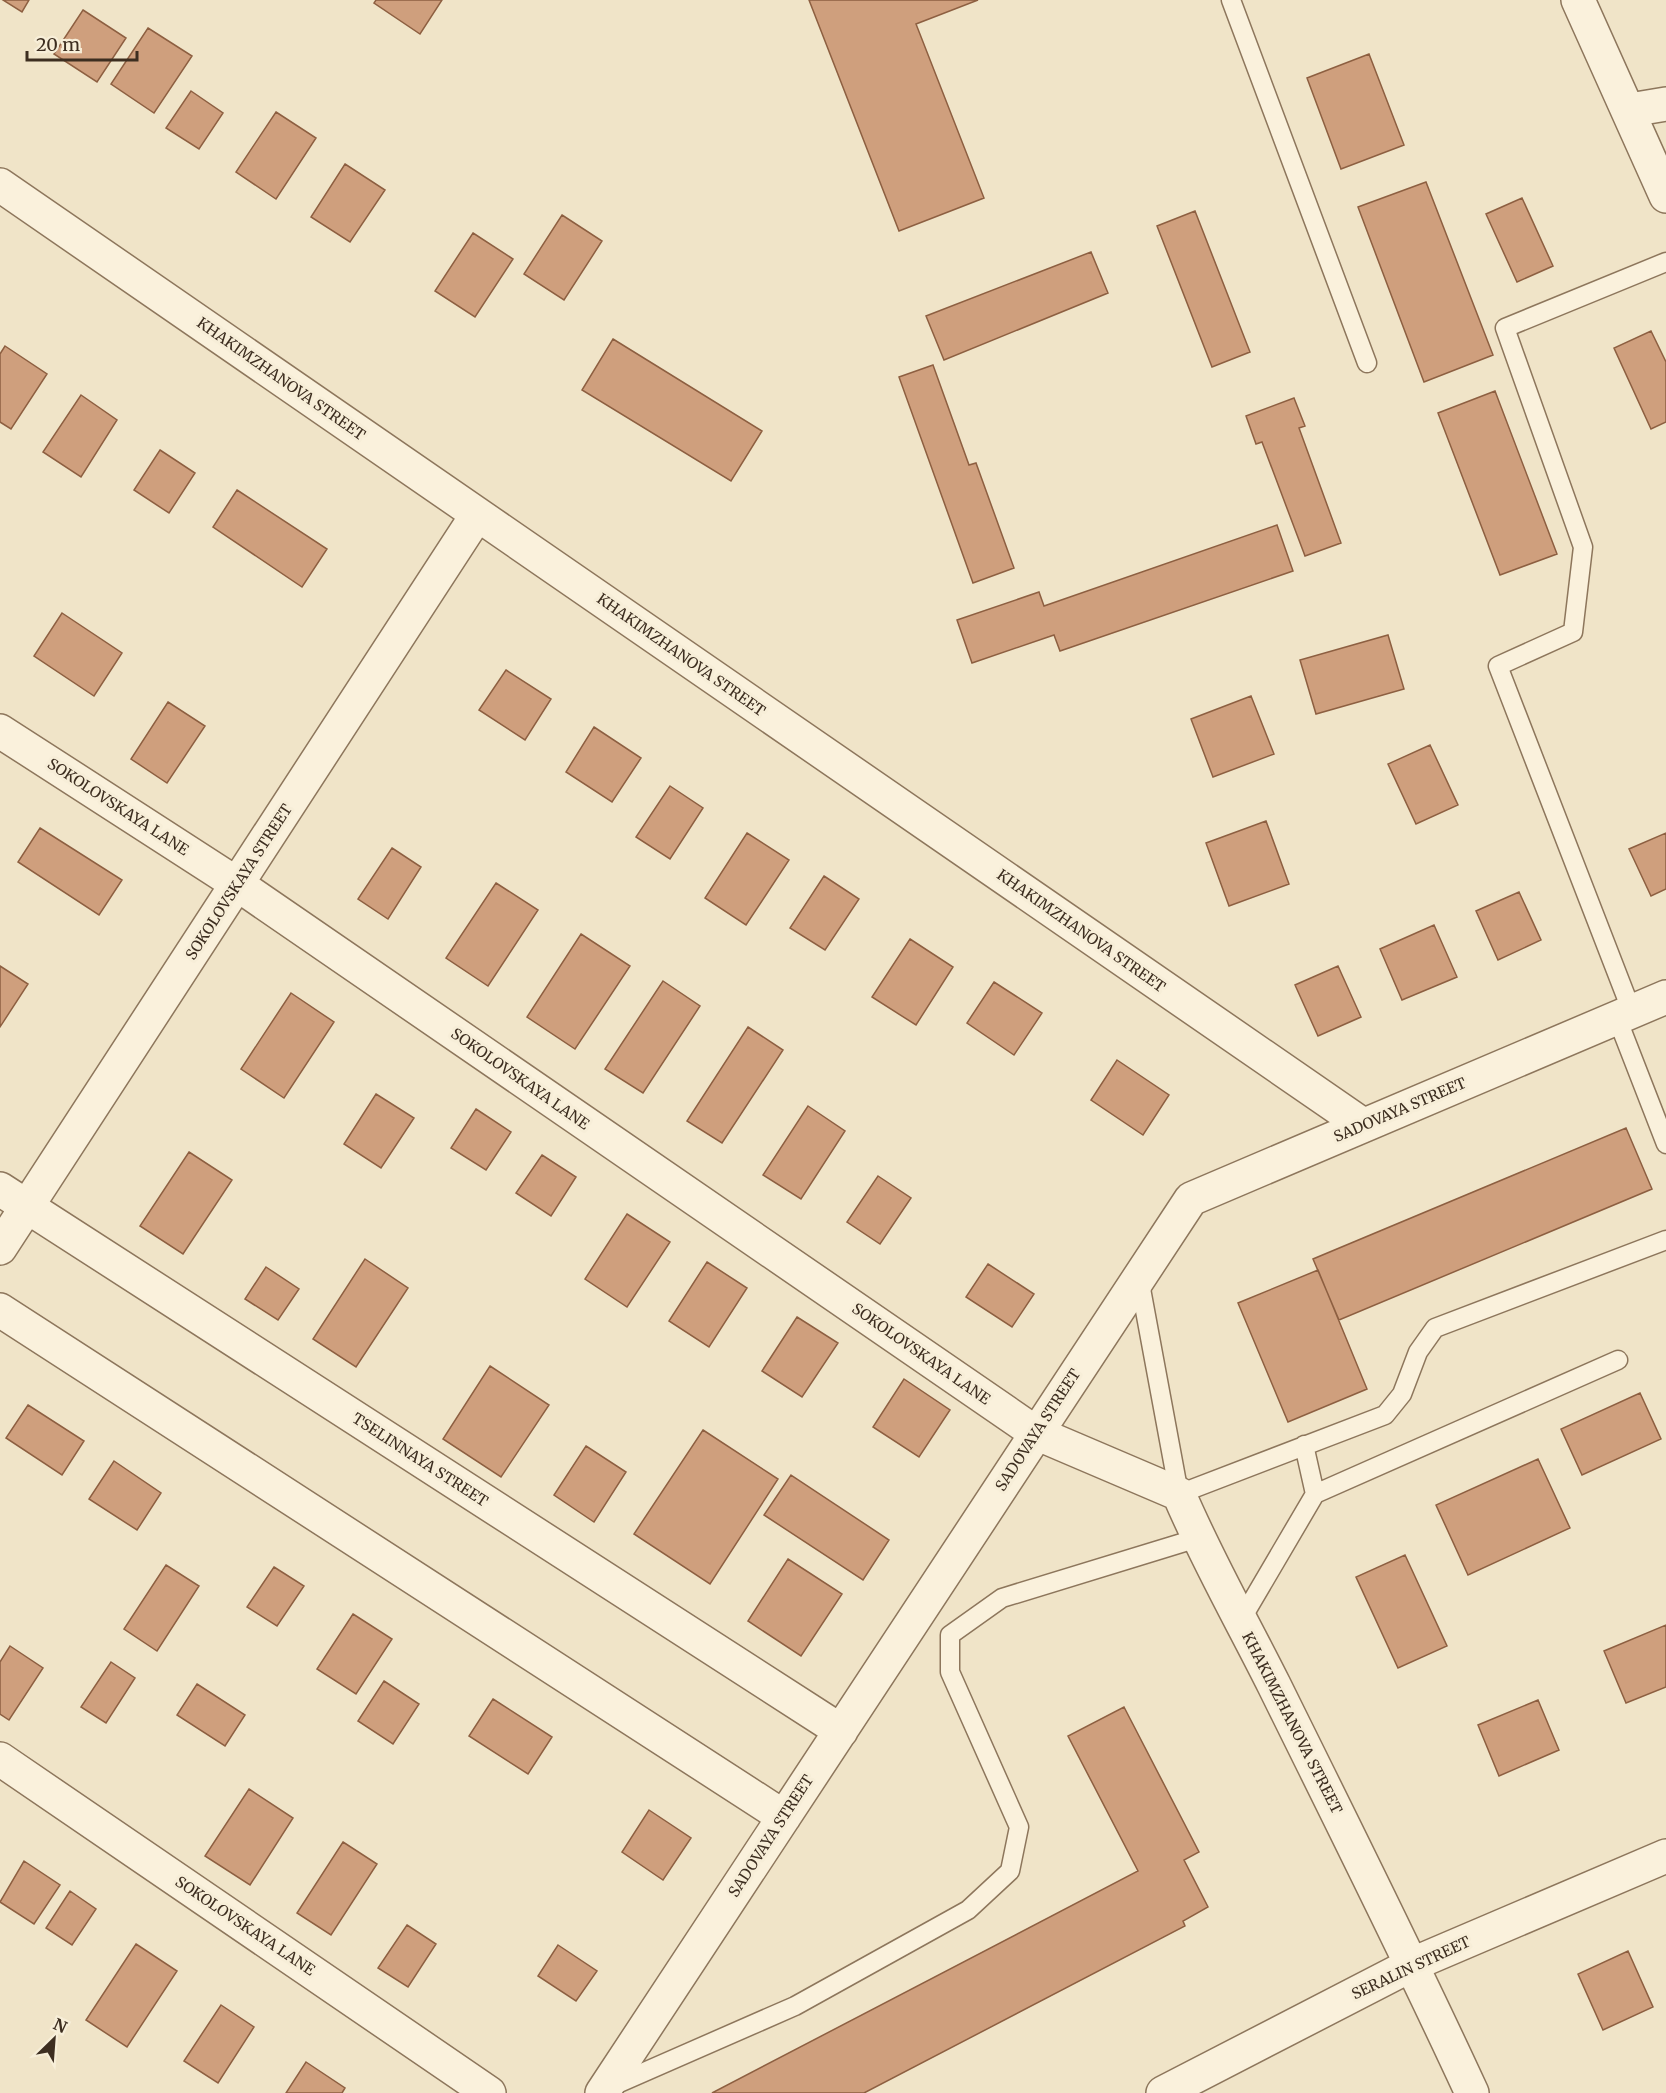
<svg xmlns="http://www.w3.org/2000/svg" width="1666" height="2093" font-family="Merriweather,serif">
<style>
.building{fill:#cf9f7d;stroke:#8d5f41;stroke-width:1.5}
.lines{fill:none;stroke-linecap:round;stroke-linejoin:round}
.lane-casing{stroke:#8d765c;stroke-width:21}
.street-casing{stroke:#8d765c;stroke-width:36}
.lane{stroke:#faf1dc;stroke-width:18}
.street{stroke:#faf1dc;stroke-width:33}
.labels{text-anchor:middle;stroke-width:6;stroke-linejoin:round;paint-order:stroke}
.street-label{font-size:15px;fill:#3d2e20;stroke:#f7eed8}
</style>
<rect width="100%" height="100%" fill="#f0e4c8"/>
<path class="building" d="M 3,0 L 29,0 L 22,12 Z
M 376,0 L 442,0 L 420,34 L 374,3 Z
M 809,0 L 978,0 L 916,24 L 984,198 L 899,231 Z
M 83,10 L 126,38 L 97,82 L 54,54 Z
M 148,28 L 192,56 L 154,113 L 111,84 Z
M 1369,54 L 1404,145 L 1341,169 L 1307,78 Z
M 191,91 L 223,113 L 199,149 L 166,128 Z
M 276,112 L 316,138 L 276,199 L 236,172 Z
M 345,164 L 385,190 L 350,242 L 311,217 Z
M 1426,182 L 1493,355 L 1424,382 L 1358,207 Z
M 1522,198 L 1553,266 L 1517,282 L 1486,214 Z
M 1195,211 L 1250,352 L 1212,367 L 1157,226 Z
M 562,215 L 602,241 L 564,300 L 524,274 Z
M 473,233 L 513,259 L 475,317 L 435,291 Z
M 1091,252 L 1108,293 L 944,360 L 926,316 Z
M 1651,331 L 1666,362 L 1666,422 L 1651,429 L 1614,348 Z
M 613,339 L 762,431 L 731,481 L 582,390 Z
M 5,346 L 47,374 L 11,429 L 0,422 L 0,354 Z
M 933,365 L 969,465 L 976,463 L 1014,568 L 973,583 L 899,377 Z
M 1495,391 L 1557,554 L 1500,575 L 1438,413 Z
M 81,395 L 117,420 L 81,477 L 43,452 Z
M 1294,398 L 1305,426 L 1299,428 L 1341,543 L 1305,556 L 1262,442 L 1256,444 L 1246,416 Z
M 160,450 L 195,473 L 169,513 L 134,490 Z
M 237,490 L 327,549 L 302,587 L 213,527 Z
M 1277,525 L 1293,571 L 1060,651 L 1054,635 L 972,663 L 957,620 L 1039,592 L 1044,606 Z
M 62,613 L 122,653 L 94,696 L 34,656 Z
M 1388,635 L 1404,689 L 1316,714 L 1300,660 Z
M 506,670 L 551,699 L 525,740 L 479,710 Z
M 1251,696 L 1274,754 L 1213,777 L 1191,719 Z
M 168,702 L 205,726 L 167,783 L 131,759 Z
M 594,727 L 641,758 L 612,802 L 566,772 Z
M 1430,745 L 1458,805 L 1416,824 L 1388,764 Z
M 670,786 L 703,808 L 670,859 L 636,837 Z
M 1266,821 L 1289,884 L 1229,906 L 1206,843 Z
M 40,828 L 122,880 L 99,915 L 18,862 Z
M 747,833 L 789,860 L 746,925 L 705,898 Z
M 1666,833 L 1666,889 L 1651,896 L 1629,849 Z
M 392,848 L 421,867 L 388,919 L 358,899 Z
M 824,876 L 859,899 L 825,950 L 790,928 Z
M 496,883 L 538,910 L 488,986 L 446,958 Z
M 1519,892 L 1541,940 L 1498,960 L 1476,911 Z
M 1434,925 L 1457,977 L 1402,1000 L 1380,949 Z
M 581,934 L 630,966 L 575,1049 L 527,1017 Z
M 910,939 L 953,967 L 916,1025 L 872,997 Z
M 0,966 L 28,984 L 0,1027 Z
M 1338,966 L 1361,1017 L 1318,1036 L 1295,985 Z
M 663,981 L 700,1006 L 643,1093 L 605,1069 Z
M 994,982 L 1042,1013 L 1014,1055 L 967,1023 Z
M 291,993 L 334,1022 L 284,1098 L 241,1069 Z
M 748,1027 L 783,1050 L 722,1143 L 687,1121 Z
M 1117,1060 L 1169,1095 L 1143,1135 L 1091,1100 Z
M 376,1094 L 414,1118 L 381,1168 L 344,1144 Z
M 808,1106 L 845,1131 L 801,1199 L 763,1175 Z
M 476,1109 L 511,1132 L 486,1170 L 451,1148 Z
M 1626,1128 L 1652,1189 L 1339,1320 L 1313,1259 Z
M 189,1152 L 232,1180 L 183,1254 L 140,1226 Z
M 542,1155 L 576,1177 L 551,1216 L 516,1193 Z
M 878,1176 L 911,1198 L 880,1244 L 847,1222 Z
M 627,1214 L 670,1242 L 627,1307 L 585,1279 Z
M 365,1259 L 408,1288 L 356,1367 L 313,1339 Z
M 707,1262 L 747,1288 L 709,1347 L 669,1321 Z
M 988,1264 L 1034,1294 L 1012,1327 L 966,1297 Z
M 266,1267 L 299,1289 L 278,1320 L 245,1299 Z
M 1318,1270 L 1367,1389 L 1288,1422 L 1238,1303 Z
M 797,1317 L 838,1343 L 802,1397 L 762,1371 Z
M 490,1366 L 549,1405 L 501,1477 L 443,1439 Z
M 904,1379 L 950,1410 L 919,1457 L 873,1427 Z
M 1640,1393 L 1661,1439 L 1582,1475 L 1561,1429 Z
M 28,1405 L 84,1441 L 62,1475 L 6,1438 Z
M 703,1430 L 778,1479 L 710,1584 L 634,1534 Z
M 586,1446 L 626,1472 L 594,1522 L 554,1495 Z
M 1538,1459 L 1570,1528 L 1468,1575 L 1436,1505 Z
M 114,1461 L 161,1493 L 137,1530 L 89,1499 Z
M 791,1475 L 889,1540 L 863,1580 L 764,1515 Z
M 1405,1555 L 1447,1646 L 1398,1668 L 1356,1577 Z
M 788,1559 L 842,1594 L 801,1656 L 748,1621 Z
M 166,1565 L 199,1586 L 157,1651 L 124,1629 Z
M 274,1567 L 304,1586 L 277,1626 L 247,1607 Z
M 353,1614 L 392,1639 L 356,1694 L 317,1669 Z
M 1666,1625 L 1666,1687 L 1626,1703 L 1604,1651 Z
M 10,1646 L 43,1668 L 9,1720 L 0,1714 L 0,1662 Z
M 111,1662 L 135,1678 L 106,1723 L 81,1707 Z
M 384,1681 L 419,1704 L 393,1744 L 358,1721 Z
M 197,1684 L 245,1715 L 225,1746 L 177,1715 Z
M 493,1699 L 552,1737 L 528,1774 L 469,1736 Z
M 1538,1700 L 1559,1750 L 1499,1776 L 1478,1725 Z
M 1124,1707 L 1199,1852 L 1184,1860 L 1208,1907 L 1183,1921 L 1185,1926 L 864,2093 L 712,2093 L 1138,1871 L 1068,1736 Z
M 249,1789 L 293,1818 L 250,1885 L 205,1856 Z
M 649,1810 L 691,1838 L 663,1880 L 622,1852 Z
M 343,1842 L 377,1864 L 331,1935 L 297,1913 Z
M 24,1861 L 60,1885 L 34,1924 L 0,1902 Z
M 70,1891 L 96,1909 L 72,1945 L 46,1928 Z
M 407,1925 L 436,1944 L 408,1987 L 378,1968 Z
M 136,1944 L 177,1971 L 127,2047 L 86,2020 Z
M 558,1945 L 597,1971 L 576,2001 L 538,1976 Z
M 1628,1951 L 1653,2007 L 1603,2030 L 1578,1974 Z
M 221,2005 L 254,2027 L 218,2083 L 184,2061 Z
M 306,2062 L 345,2088 L 342,2093 L 286,2093 Z"/>
<g class="lines">
<defs>
<path id="lane" d="M 1231,0 L 1367,363
M 1632,1012 L 1498,666 L 1573,632 L 1583,547 L 1505,328 L 1666,262
M 1617,1018 L 1666,1144
M 1139,1278 L 1179,1494 L 1385,1415 L 1402,1394 L 1418,1352 L 1435,1328 L 1666,1240
M 1315,1494 L 1618,1360
M 1241,1620 L 1315,1494 L 1304,1445
M 610,2087 L 795,2006 L 968,1910 L 1010,1871 L 1019,1827 L 950,1672 L 950,1635 L 1002,1598 L 1198,1538"/>
<path id="street" d="M 1578,0 L 1666,196
M 1630,110 L 1666,104
M 0,185 L 1363,1125
M 0,731 L 237,884 L 1036,1433 L 1179,1494 C 1207,1560 1242,1621 1274,1685 C 1341,1821 1409,1956 1472,2093
M 0,1189 L 841,1731
M 0,1248 L 477,515
M 0,1310 L 784,1817
M 0,1759 L 489,2093
M 602,2093 L 1191,1199 L 1666,997
M 1163,2093 L 1413,1964 L 1666,1856"/>
</defs>
<use href="#lane" class="lane-casing"/>
<use href="#street" class="street-casing"/>
<use href="#lane" class="lane"/>
<use href="#street" class="street"/>
</g>
<g class="labels">
<g class="street-label">
<text transform="translate(281 379) rotate(35)" y="5">KHAKIMZHANOVA STREET</text>
<text transform="translate(681 655) rotate(35)" y="5">KHAKIMZHANOVA STREET</text>
<text transform="translate(118 807) rotate(33)" y="5">SOKOLOVSKAYA LANE</text>
<text transform="translate(239 882) rotate(-57)" y="5">SOKOLOVSKAYA STREET</text>
<text transform="translate(1081 931) rotate(35)" y="5">KHAKIMZHANOVA STREET</text>
<text transform="translate(520 1079) rotate(35)" y="5">SOKOLOVSKAYA LANE</text>
<text transform="translate(1400 1110) rotate(-23)" y="5">SADOVAYA STREET</text>
<text transform="translate(921 1354) rotate(35)" y="5">SOKOLOVSKAYA LANE</text>
<text transform="translate(1038 1430) rotate(-57)" y="5">SADOVAYA STREET</text>
<text transform="translate(420 1460) rotate(33)" y="5">TSELINNAYA STREET</text>
<text transform="translate(1292 1723) rotate(63)" y="5">KHAKIMZHANOVA STREET</text>
<text transform="translate(771 1836) rotate(-57)" y="5">SADOVAYA STREET</text>
<text transform="translate(245 1926) rotate(34)" y="5">SOKOLOVSKAYA LANE</text>
<text transform="translate(1411 1968) rotate(-25)" y="5">SERALIN STREET</text>
</g>
</g>
<g transform="translate(54 2039) rotate(25)" stroke="#f7eed8" stroke-width="4.5" paint-order="stroke">
<path d="M0-4.5L10 22L0 15L-10 22Z" fill="#3d2e20"/>
<text y="-9" font-size="16" font-weight="bold" text-anchor="middle" fill="#3d2e20">N</text>
</g>
<path d="M27 51v9h110v-9" fill="none" stroke="#3d2e20" stroke-width="3"/>
<text x="36" y="51" font-size="18" fill="#3d2e20" stroke="#f7eed8" stroke-width="4.5" paint-order="stroke">20 m</text>
</svg>
